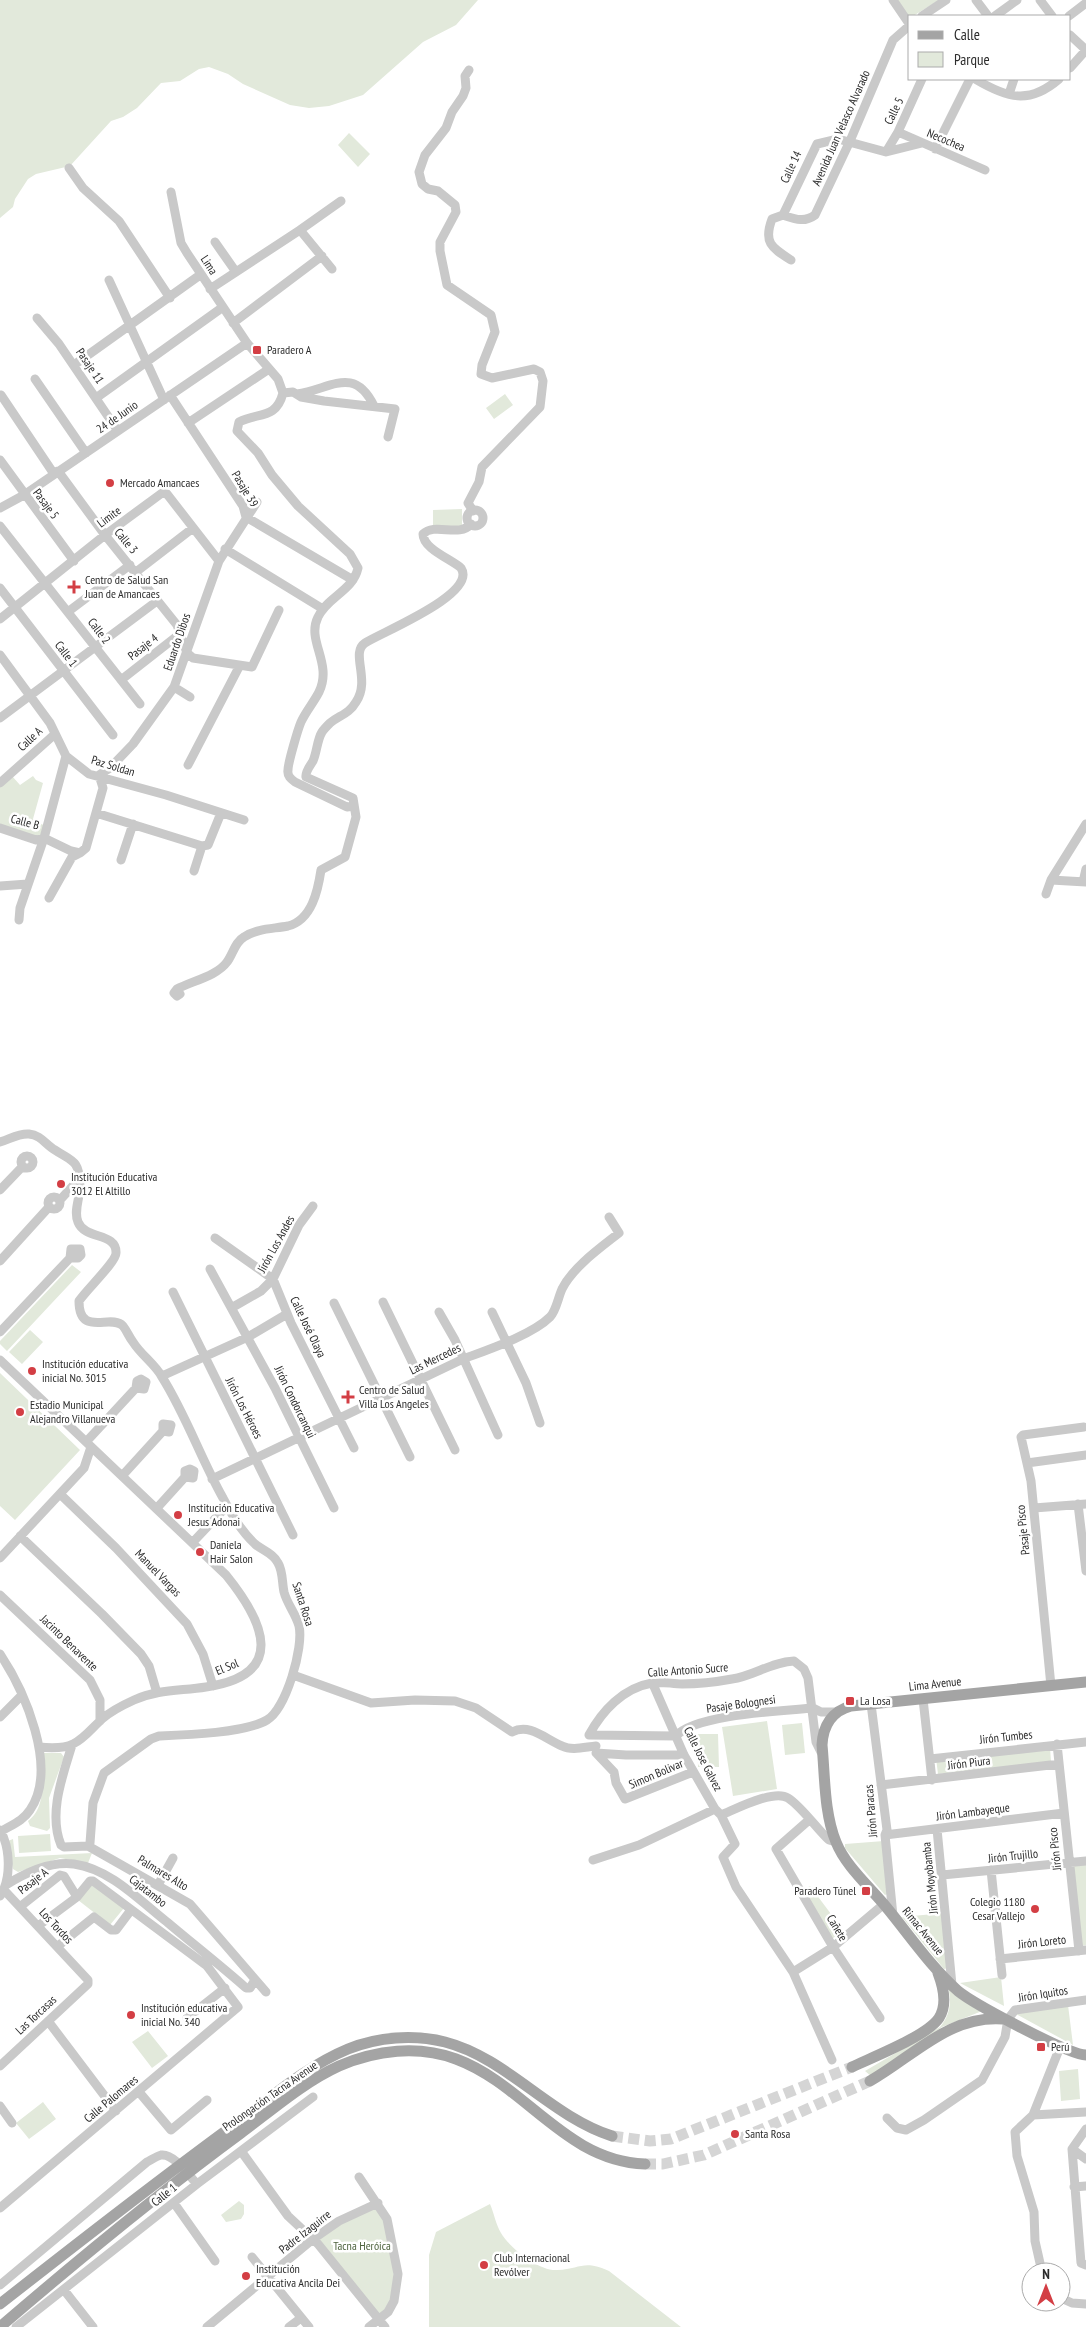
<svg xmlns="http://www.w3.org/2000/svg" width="1086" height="2327" font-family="'PT Sans Narrow',sans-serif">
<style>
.green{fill:#e2e9db}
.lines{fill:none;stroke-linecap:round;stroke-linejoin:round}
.major-tunnel{stroke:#d5d5d5;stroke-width:11;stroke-dasharray:11 5.5;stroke-linecap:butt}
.minor{stroke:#c9c9c9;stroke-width:9}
.major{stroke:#a4a4a4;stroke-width:11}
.poi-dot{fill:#d33e44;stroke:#fff;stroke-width:2}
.labels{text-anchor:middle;stroke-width:5;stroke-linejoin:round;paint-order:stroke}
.street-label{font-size:12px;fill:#2c2c2c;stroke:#fff}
.poi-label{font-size:12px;fill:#2c2c2c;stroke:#fff;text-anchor:start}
.park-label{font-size:12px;fill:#4e633e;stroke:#fff}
</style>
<rect width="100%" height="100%" fill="#fff"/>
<path class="green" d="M 0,0 L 478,0 L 456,25 L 423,42 L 363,95 L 329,106 L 309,108 L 290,105 L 243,84 L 228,74 L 209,67 L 199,69 L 180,81 L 161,83 L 137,108 L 123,117 L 111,121 L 70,166 L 36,174 L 28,179 L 15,199 L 13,207 L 0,218 Z
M 896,0 L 939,0 L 910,18 Z
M 349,133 L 370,154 L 358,167 L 338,145 Z
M 505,394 L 513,405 L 494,419 L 486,408 Z
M 462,509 L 462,526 L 433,527 L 433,510 Z
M 12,776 L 20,785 L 33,776 L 36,780 L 43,783 L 33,819 L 45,826 L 42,835 L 38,837 L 0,826 L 0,785 Z
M 72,1265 L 81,1272 L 7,1351 L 0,1344 L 0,1341 Z
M 30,1330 L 43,1342 L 22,1364 L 9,1352 Z
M 0,1373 L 80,1450 L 15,1520 L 0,1506 Z
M 767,1721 L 777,1789 L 733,1796 L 722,1727 Z
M 802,1723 L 805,1753 L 785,1755 L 782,1725 Z
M 697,1734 L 718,1734 L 719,1767 L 698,1767 Z
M 1050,1747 L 1051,1762 L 938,1774 L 936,1758 Z
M 44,1753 L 61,1753 L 64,1757 L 49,1798 L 50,1828 L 47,1831 L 30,1826 L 28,1821 C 47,1807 42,1777 42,1756 Z
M 50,1834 L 51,1851 L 19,1853 L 18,1836 Z
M 13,1839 L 15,1857 L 92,1853 L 88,1863 L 60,1858 L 18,1872 L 13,1869 L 8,1841 Z
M 884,1841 L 890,1893 L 885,1895 L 845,1848 L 845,1844 Z
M 1086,1862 L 1086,1945 L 1082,1946 L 1073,1864 Z
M 92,1883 L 124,1908 L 110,1925 L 78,1900 Z
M 810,1886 L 843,1930 L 832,1939 L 803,1890 Z
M 944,1913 L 948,1968 L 944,1969 L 902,1917 Z
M 1001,1977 L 1004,2006 L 960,1983 Z
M 948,1987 L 982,2011 L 942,2027 L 872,2077 L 865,2071 L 940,2027 C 950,2015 952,2002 948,1987 Z
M 1068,2005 L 1073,2045 L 1016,2014 Z
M 148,2031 L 168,2056 L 152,2068 L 132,2042 Z
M 1078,2069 L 1080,2099 L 1061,2101 L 1059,2071 Z
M 43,2102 L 56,2119 L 29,2139 L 16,2123 Z
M 239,2201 L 244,2205 L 244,2214 L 241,2219 L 226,2222 L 221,2215 Z
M 490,2204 C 494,2213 496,2225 501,2233 C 510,2248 538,2271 557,2270 C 581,2269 583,2259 609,2271 L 681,2327 L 429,2327 L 429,2255 L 436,2232 Z
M 377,2206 C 391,2231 405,2294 380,2316 L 317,2239 L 342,2223 Z"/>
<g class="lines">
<path class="major-tunnel" d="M 612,2136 L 650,2141 L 671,2139 L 852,2067
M 645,2164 L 663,2164 L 704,2155 L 870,2081"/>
<path class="minor" d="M 893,0 L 910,25
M 976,0 L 988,16
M 1040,0 L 1052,16
M 922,16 L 946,0
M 995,16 L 1017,0
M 1069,16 L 1086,3
M 1070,35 L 1086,50
M 1070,68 L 1086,50
M 469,70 L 465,76 L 466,88 L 463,96 L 452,112 L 446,128 L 425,155 L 419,172 L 422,184 L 428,189 L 438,191 L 455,205 L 456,212 L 440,242 L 440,251 L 447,285 L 491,315 L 495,332 L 482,365 L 481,374 L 492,378 L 534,369 L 540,372 L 543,381 L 540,407 L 482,467 L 479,482 L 468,503 L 473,511
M 975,79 C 1007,98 1029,105 1059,79
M 1009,94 L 1014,79
M 898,132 L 985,170
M 935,149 L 970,79
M 886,152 L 898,132 L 922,79
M 69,168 L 83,188 L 119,221 L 170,298
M 171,192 L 181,243 L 187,253 L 247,343 L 278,379 L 283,393 C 276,420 258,412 239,422 L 237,431 L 258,453 L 272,475 L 298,506 L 350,554 L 358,568 C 353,591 327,597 318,617 C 306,641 333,663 319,692 C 314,702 306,711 301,722 C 298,729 288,763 288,770 C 287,776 291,779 295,782 L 347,807 L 353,806
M 783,215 C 795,219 804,223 815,215 L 850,141 L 893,40 L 910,25
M 300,230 L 341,201
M 215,242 L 236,272
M 791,260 C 772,248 763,243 772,219 L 783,215 L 817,144 L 838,139 L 886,152 L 922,143
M 109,280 L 164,400
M 210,289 L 300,230 L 332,269
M 37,318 L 59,344 L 118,431
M 233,323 L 322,256
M 74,365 L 200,275
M 35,379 L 86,453
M 283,393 L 293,392 L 301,397 L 324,401 L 395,409 L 388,437
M 297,394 C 331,389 354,365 374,406
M 1,395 L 54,474
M 170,395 L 243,506 L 246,517 L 353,580
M 96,398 L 223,307
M 188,423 L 269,369
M 0,460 L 74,561
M 58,471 L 105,535 L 177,625 L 187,653 L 193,658 L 252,667 L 279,610
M 0,508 L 24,495 L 247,343
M467 518a8 8 0 1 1 16 0a8 8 0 1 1-16 0Z
M 0,526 L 140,704
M 225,549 L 323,609
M 136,572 L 193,528
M 0,588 L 113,735
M 69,611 L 130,565
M 0,619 L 105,535 L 162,493 L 167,494 L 219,561
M 0,655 L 50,723 L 66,756 L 89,774 L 166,795 L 244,820
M 121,680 L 181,633
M 174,687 L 190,697
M 0,718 L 157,601
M 188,765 L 239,667
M 99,775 L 110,768 L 133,744 L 174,687 L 219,561 L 257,502
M 0,783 L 55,734
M 96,813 L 202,846 L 208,845 L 221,813
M 0,828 L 36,840 L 44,838 L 71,851 L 80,853 L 86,848 L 103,788 L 99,775
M 121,860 L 133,824
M 194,871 L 202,846
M 1051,880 L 1086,882
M 1083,882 L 1086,869
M 0,886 L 28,884
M 1046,894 L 1051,880 L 1086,824
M 49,898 L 72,857 L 80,853
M 19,920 L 20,908 L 44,838 L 66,756
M 177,989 L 180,994 L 177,996 L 174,993 L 177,989 C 192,981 217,976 227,962 C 233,954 235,942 244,937 C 258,928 273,929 288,926 C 312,920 318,890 321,870 L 345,857 L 356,817 L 353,798 L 306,777 C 305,772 310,766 313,761 C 317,752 317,740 322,732 C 324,729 328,725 330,723 C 340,715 349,714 356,702 C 371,680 350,653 365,643 C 382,632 478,594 461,568 C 451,559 423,549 423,534 C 435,522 459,538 471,524
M 0,1142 C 10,1139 19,1133 29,1134 C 41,1135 46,1145 55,1150 C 71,1161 79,1159 80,1184 C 81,1196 73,1210 78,1222 C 85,1240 117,1232 116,1253 C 116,1262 86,1290 79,1301 C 79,1338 111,1313 123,1326 C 127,1331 129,1337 133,1342 C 141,1355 155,1364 162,1377 C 186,1415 201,1459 223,1498 C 232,1515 241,1531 255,1544 C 263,1551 273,1553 278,1563 C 283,1571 282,1583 284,1592 C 287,1604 296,1614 299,1626 C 304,1647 286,1709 267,1720 C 245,1733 186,1735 159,1736 L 151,1739 L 104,1773 L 93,1803 L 90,1843 L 88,1846
M21 1162a6 6 0 1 1 12 0a6 6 0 1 1-12 0Z
M 0,1190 L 22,1167
M48 1203a6 6 0 1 1 12 0a6 6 0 1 1-12 0Z
M 60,1200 L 80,1178
M 215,1238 L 273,1279 L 291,1323 L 354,1448
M 0,1261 L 49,1207
M 210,1269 L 275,1388 L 334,1508
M 173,1292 L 293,1535
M 383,1302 L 455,1450
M 334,1303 L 410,1457
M 233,1307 L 261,1291 L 273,1279 L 299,1225 L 313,1206
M 439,1312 L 455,1340 L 498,1435
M 492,1312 L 526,1383 L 540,1423
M 0,1332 L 70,1258 L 71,1249 L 80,1249 L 81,1255 L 78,1258 L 70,1258
M 0,1360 L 226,1575 C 264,1622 288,1675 206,1687 C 181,1691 158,1689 134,1700 C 123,1705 111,1711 102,1719 C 93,1727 84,1739 73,1744 C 63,1749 49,1748 39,1747
M 162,1376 L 248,1337 L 287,1314
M 86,1442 L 136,1388 L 137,1381 L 141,1379 L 146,1382 L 144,1389 L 136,1388
M 1027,1463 L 1086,1455
M 122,1476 L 163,1431 L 163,1424 L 171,1425 L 169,1432 L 163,1431
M 212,1479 L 463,1359 C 487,1350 532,1335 550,1317 C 556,1311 558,1298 562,1289 C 573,1267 600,1248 619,1233 L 609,1217
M 60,1494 L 116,1548 L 187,1624 L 203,1654 L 213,1686
M 1078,1504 L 1086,1571
M 157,1508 L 185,1477 L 185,1471 L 190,1469 L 194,1471 L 193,1478 L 185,1477
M 1034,1508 L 1086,1504
M 20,1536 L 102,1614 L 141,1654 L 149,1666 L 157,1693
M 193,1542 L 227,1506
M 0,1558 L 84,1468 L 91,1447
M 0,1595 L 90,1680 L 100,1700 L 100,1721
M 0,1654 C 24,1690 59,1768 30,1810 C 23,1821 11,1825 0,1832
M 293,1675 L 371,1703 L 415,1700 L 455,1701 L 476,1708 L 512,1732 C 530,1723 545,1739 562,1746 C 572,1751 585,1747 596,1746
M 652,1682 L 684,1755 L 715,1809 L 721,1815 L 735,1844 L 723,1857 L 736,1887 L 793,1972 L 832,2060
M 1051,1686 L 1031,1481 L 1021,1437 L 1023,1435 L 1084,1427
M 923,1699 L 932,1780
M 871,1704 L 887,1830 L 885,1835 L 893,1916
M 813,1708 L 821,1712 L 837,1712
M 0,1717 L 22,1695
M 589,1735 C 602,1711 623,1688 652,1683 C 661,1681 672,1684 682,1684 C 698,1684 716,1682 732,1679 C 754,1676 771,1662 794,1661 L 804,1669 L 808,1678 L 816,1742 L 821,1752
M 589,1735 L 676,1736 C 696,1714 782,1711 813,1708
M 1057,1744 L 1079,1951
M 72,1745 C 63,1775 48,1813 61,1845 L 64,1847 L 88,1846 L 190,1904 L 266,1992
M 596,1753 L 614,1772 L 616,1783 L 625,1799 L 693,1772
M 596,1753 L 626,1755 L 684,1755
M 930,1759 L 1086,1742
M 881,1785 L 1059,1764
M 721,1815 C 736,1809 774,1789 788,1798 C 801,1806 817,1829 829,1840 L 836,1842
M 809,1820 L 776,1849 L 833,1947 L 880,2018
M 937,1829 L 952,1985
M 0,1830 C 10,1847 12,1878 0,1896
M 885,1835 L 1064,1813
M 593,1860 L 639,1845 L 715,1809
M 991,1870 L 1002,1975
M 942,1875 L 1086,1861
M 6,1885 C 25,1873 50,1861 74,1864 C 110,1869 139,1900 167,1922 C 193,1944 220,1965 246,1988 L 250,1988 L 255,1980
M 158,1885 L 173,1858
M 21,1906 L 60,1875 L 64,1876 L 77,1897
M 58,1946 L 94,1917 L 111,1930 L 116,1930 L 131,1910
M 1000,1959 L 1086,1950
M 793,1972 L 833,1947 L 884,1904
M 187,2018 L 225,1988
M 48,2021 L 116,2111
M 0,2066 L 88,1984 L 88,1980 L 4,1890
M 139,2092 L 171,2130 L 207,2100
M 0,2106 L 12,2123
M 1033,2115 L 1086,2112
M 887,2118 L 897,2128 L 906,2130 L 924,2120 L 982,2080 L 1005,2037 L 1008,2019 L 1015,2010 L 1086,2000
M 1086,2129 L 1072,2149 L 1081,2263 L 1086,2265
M 1072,2149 L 1086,2159
M 241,2151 L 288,2216 L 318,2244 L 385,2327
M 359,2177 L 387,2219 L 398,2274 L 394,2301 L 388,2312 L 369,2327
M 1074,2187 L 1086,2186
M 174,2203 L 215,2261
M 0,2208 L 238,2007 L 207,1966 L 93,1881 L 90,1881 L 77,1897 L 38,1926
M 252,2257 L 309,2327
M 1042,2272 L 1035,2241 L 1034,2212 L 1017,2156 L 1015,2132 L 1033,2115 L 1060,2047
M 0,2285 L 147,2162 C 151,2160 157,2156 161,2155 C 174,2153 189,2176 197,2184
M 64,2290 L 93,2327
M 1061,2298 L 1072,2303 L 1086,2304
M 16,2327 L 197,2184 L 313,2097
M 207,2327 L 313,2239 L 339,2221 L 378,2203
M 289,2327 L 301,2318"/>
<path class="major" d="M 1086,1682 L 851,1706 C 832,1711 823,1726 822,1745 C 825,1776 824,1813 836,1842 C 846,1867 870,1887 887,1908 C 910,1936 931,1967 958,1991 C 974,2004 1069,2055 1086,2055
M 852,2067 C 873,2057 927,2036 939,2018 C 948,2004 943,1986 938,1973
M 870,2081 C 914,2056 949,2015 1003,2019
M 0,2304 C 79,2242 157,2181 238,2122 C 273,2096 307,2066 348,2049 C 378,2037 413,2034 445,2042 C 507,2058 550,2116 612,2136
M 0,2327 C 78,2260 158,2194 241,2133 C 272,2110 304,2082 339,2066 C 376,2050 418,2045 456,2059 C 526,2085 565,2161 645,2164"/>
</g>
<g class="poi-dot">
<rect x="252" y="345" width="10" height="10" rx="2.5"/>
<circle cx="110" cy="483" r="5"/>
<path d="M71.5 579.5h5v5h5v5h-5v5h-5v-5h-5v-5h5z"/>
<circle cx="61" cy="1184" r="5"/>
<circle cx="32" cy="1371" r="5"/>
<path d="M345.5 1389.5h5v5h5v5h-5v5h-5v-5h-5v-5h5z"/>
<circle cx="20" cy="1412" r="5"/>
<circle cx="178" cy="1515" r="5"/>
<circle cx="200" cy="1552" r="5"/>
<rect x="845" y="1696" width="10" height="10" rx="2.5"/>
<rect x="861" y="1886" width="10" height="10" rx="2.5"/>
<circle cx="1035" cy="1909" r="5"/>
<circle cx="131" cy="2015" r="5"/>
<rect x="1036" y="2042" width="10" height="10" rx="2.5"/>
<circle cx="735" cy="2134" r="5"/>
<circle cx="484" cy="2265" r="5"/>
<circle cx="246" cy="2276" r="5"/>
</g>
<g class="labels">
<g class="street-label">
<text transform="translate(894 111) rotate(-64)" y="4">Calle 5</text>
<text transform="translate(841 128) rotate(-66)" y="4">Avenida Juan Velasco Alvarado</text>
<text transform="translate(946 140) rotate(23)" y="4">Necochea</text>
<text transform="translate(791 167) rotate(-65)" y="4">Calle 14</text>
<text transform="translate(209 265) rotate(57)" y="4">Lima</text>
<text transform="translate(90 366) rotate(56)" y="4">Pasaje 11</text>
<text transform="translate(117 417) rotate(-35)" y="4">24 de Junio</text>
<text transform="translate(245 489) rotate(59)" y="4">Pasaje 39</text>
<text transform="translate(46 504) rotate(53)" y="4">Pasaje 5</text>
<text transform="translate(109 517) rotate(-37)" y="4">Limite</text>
<text transform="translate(126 541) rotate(50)" y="4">Calle 3</text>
<text transform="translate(99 631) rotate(53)" y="4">Calle 2</text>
<text transform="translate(177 642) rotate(-71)" y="4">Eduardo Dibos</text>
<text transform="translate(143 647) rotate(-38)" y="4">Pasaje 4</text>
<text transform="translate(66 654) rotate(53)" y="4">Calle 1</text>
<text transform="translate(30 739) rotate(-43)" y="4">Calle A</text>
<text transform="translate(113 766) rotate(17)" y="4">Paz Soldan</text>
<text transform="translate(25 822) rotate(15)" y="4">Calle B</text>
<text transform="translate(276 1244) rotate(-61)" y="4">Jirón Los Andes</text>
<text transform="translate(308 1327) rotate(64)" y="4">Calle José Olaya</text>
<text transform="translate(435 1359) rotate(-26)" y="4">Las Mercedes</text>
<text transform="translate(295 1402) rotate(64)" y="4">Jirón Condorcanqui</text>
<text transform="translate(244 1408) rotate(63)" y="4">Jirón Los Héroes</text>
<text transform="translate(1023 1530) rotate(-96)" y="4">Pasaje Pisco</text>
<text transform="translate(158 1573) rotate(46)" y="4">Manuel Vargas</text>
<text transform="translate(303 1604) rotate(72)" y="4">Santa Rosa</text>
<text transform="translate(69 1643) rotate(44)" y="4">Jacinto Benavente</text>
<text transform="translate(227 1667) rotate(-22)" y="4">El Sol</text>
<text transform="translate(688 1670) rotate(-4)" y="4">Calle Antonio Sucre</text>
<text transform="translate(935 1684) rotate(-6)" y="4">Lima Avenue</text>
<text transform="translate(741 1704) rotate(-8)" y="4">Pasaje Bolognesi</text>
<text transform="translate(1006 1737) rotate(-6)" y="4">Jirón Tumbes</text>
<text transform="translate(703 1759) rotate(63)" y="4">Calle Jose Galvez</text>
<text transform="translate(969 1763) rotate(-7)" y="4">Jirón Piura</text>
<text transform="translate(656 1774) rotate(-23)" y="4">Simon Bolivar</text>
<text transform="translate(871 1811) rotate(-95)" y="4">Jirón Paracas</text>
<text transform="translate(973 1812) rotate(-7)" y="4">Jirón Lambayeque</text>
<text transform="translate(1055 1849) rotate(-96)" y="4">Jirón Pisco</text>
<text transform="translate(1013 1856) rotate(-6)" y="4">Jirón Trujillo</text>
<text transform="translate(163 1873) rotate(31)" y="4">Palmares Alto</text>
<text transform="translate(930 1878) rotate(-96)" y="4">Jirón Moyobamba</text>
<text transform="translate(33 1881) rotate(-38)" y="4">Pasaje A</text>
<text transform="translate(148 1891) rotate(38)" y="4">Cajatambo</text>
<text transform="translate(56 1926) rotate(47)" y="4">Los Tordos</text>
<text transform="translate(837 1928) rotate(59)" y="4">Cañete</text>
<text transform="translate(923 1931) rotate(51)" y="4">Rimac Avenue</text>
<text transform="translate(1042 1942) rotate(-6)" y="4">Jirón Loreto</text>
<text transform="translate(1043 1994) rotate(-9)" y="4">Jirón Iquitos</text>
<text transform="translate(36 2015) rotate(-43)" y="4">Las Torcasas</text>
<text transform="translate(270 2096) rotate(-35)" y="4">Prolongación Tacna Avenue</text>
<text transform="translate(111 2099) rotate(-40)" y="4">Calle Palomares</text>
<text transform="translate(164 2195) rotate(-39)" y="4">Calle 1</text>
<text transform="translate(305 2232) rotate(-38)" y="4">Padre Izaguirre</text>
</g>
<g class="poi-label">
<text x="267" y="354">Paradero A</text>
<text x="120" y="487">Mercado Amancaes</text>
<text x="85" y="584">Centro de Salud San<tspan x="85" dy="14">Juan de Amancaes</tspan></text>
<text x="71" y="1181">Institución Educativa<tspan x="71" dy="14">3012 El Altillo</tspan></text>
<text x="42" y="1368">Institución educativa<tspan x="42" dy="14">inicial No. 3015</tspan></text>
<text x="359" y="1394">Centro de Salud<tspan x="359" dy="14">Villa Los Angeles</tspan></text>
<text x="30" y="1409">Estadio Municipal<tspan x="30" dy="14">Alejandro Villanueva</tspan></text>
<text x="188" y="1512">Institución Educativa<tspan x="188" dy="14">Jesus Adonai</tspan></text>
<text x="210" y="1549">Daniela<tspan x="210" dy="14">Hair Salon</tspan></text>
<text x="860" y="1705">La Losa</text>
<text x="856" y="1895" text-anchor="end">Paradero Túnel</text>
<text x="1025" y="1906" text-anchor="end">Colegio 1180<tspan x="1025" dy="14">Cesar Vallejo</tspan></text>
<text x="141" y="2012">Institución educativa<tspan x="141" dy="14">inicial No. 340</tspan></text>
<text x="1051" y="2051">Perú</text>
<text x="745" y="2138">Santa Rosa</text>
<text x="494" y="2262">Club Internacional<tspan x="494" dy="14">Revólver</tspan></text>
<text x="256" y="2273">Institución<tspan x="256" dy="14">Educativa Ancila Dei</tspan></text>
</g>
<g class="park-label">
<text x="362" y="2250">Tacna Heróica</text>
</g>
</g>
<rect x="908" y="15" width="162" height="65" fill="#ffffff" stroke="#ababab"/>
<rect x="918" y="31" width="25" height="8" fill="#a4a4a4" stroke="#ababab"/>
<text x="954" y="40" font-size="15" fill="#2c2c2c">Calle</text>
<rect x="918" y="52" width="25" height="15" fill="#e2e9db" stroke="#ababab"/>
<text x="954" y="65" font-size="15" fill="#2c2c2c">Parque</text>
<g transform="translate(1046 2287)"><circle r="24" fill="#ffffff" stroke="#ababab"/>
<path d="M0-4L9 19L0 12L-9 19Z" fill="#d33e44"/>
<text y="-8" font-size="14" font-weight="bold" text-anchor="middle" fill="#2c2c2c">N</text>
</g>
</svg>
